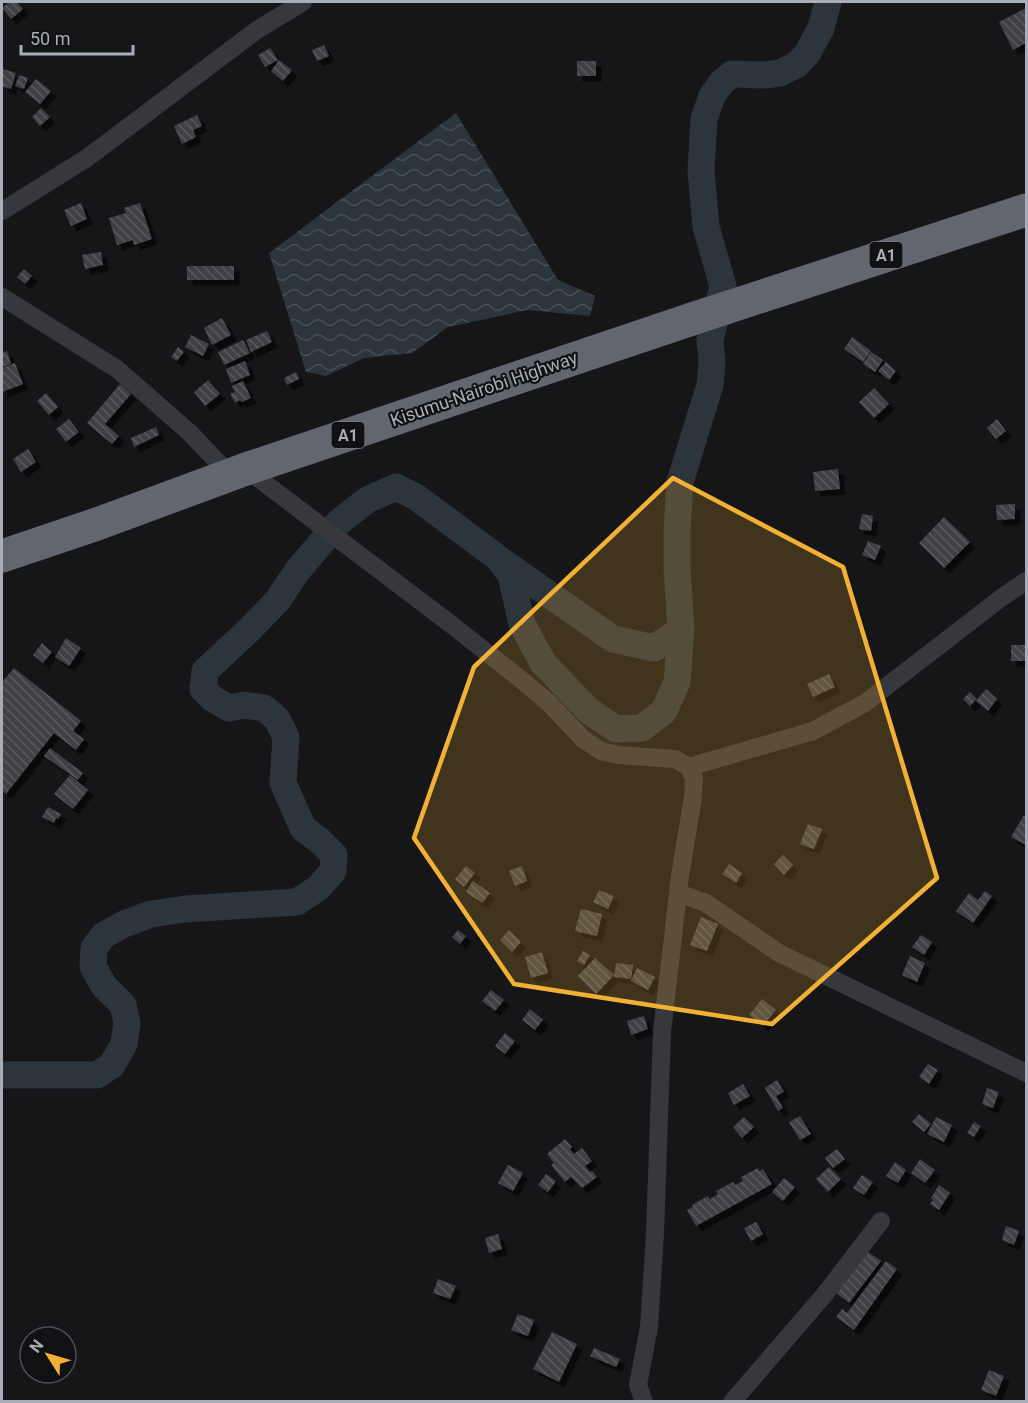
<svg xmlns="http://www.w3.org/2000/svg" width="1028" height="1403" font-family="Roboto,sans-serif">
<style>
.water{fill:url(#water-waves)}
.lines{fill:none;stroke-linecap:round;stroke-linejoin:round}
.river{stroke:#2c353c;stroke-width:27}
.building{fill:url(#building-back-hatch);filter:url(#shadow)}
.street{stroke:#37383d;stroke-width:18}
.highway{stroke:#63666e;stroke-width:33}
.marked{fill:#f2b134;fill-opacity:0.2;stroke:#f2b134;stroke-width:4.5;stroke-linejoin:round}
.labels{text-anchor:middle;stroke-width:4.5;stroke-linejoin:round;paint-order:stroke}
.shield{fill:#111113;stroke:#7b7e86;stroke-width:1.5}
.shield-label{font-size:16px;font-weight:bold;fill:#a8adb8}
.street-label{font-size:18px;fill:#a8adb8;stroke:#111113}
</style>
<defs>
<pattern id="water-waves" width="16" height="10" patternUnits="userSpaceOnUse" patternTransform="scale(1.5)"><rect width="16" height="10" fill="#2c353c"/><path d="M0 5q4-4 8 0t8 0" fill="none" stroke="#485056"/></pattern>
<pattern id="building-back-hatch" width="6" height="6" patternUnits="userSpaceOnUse" patternTransform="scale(1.5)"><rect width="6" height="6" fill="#404145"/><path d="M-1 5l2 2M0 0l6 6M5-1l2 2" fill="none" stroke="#595a5e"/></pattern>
<filter id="shadow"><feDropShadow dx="5.5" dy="5.5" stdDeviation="0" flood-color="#0009"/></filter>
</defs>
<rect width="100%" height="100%" fill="#161618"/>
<path class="water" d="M 456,113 L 558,280 L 595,296 L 590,316 L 527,310 L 448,327 L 412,353 L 364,358 L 326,376 L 306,372 L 269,253 Z"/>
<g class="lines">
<path class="river" d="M 503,562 L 613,639 L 654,648 L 681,630
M 2,1075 L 97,1075 L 112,1065 L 124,1044 L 127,1023 L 123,1005 L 104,986 L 93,967 L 94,948 L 104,935 L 124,924 L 151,914 L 186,909 L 297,902 L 318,888 L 333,871 L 334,855 L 321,842 L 303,828 L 283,783 L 286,737 L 277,719 L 264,708 L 244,705 L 229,708 L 213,699 L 203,689 L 205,671 L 250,629 L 277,601 L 298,570 L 339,522 L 367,500 L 396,487 L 416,497 L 498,558 L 511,575 L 522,624 L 543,663 L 589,711 L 616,729 L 642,728 L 664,711 L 677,682 L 681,630 L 677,567 L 677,531 L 680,482 L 710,385 L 712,361 L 710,340 L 723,286 L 706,227 L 701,170 L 704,119 L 712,96 L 722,82 L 732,74 L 765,75 L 780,73 L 796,65 L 807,54 L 821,28 L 828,2"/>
</g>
<path class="building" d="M 9,2 L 17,2 L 23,9 L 11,19 L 2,8 Z
M 1026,8 L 1026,43 L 1013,50 L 999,22 Z
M 324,45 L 329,56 L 317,61 L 312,50 Z
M 270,48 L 278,60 L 265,67 L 258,55 Z
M 279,60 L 292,70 L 283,81 L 271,71 Z
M 577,61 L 596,61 L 596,76 L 577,76 Z
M 3,69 L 16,73 L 11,89 L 2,86 Z
M 19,75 L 28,78 L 24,89 L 15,86 Z
M 36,79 L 51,91 L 40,104 L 25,92 Z
M 41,108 L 50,117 L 40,126 L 32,117 Z
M 197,115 L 202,126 L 193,130 L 196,137 L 182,144 L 174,126 Z
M 81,203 L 87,219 L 71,226 L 64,210 Z
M 140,203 L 152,239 L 134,245 L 133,240 L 117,245 L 109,218 L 126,213 L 124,208 Z
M 101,252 L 103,265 L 85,269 L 82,255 Z
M 187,266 L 234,266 L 234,280 L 187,280 Z
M 24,269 L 32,276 L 25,284 L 17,277 Z
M 222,318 L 231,335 L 212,345 L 204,328 Z
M 267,331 L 272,342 L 251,352 L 246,340 Z
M 191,335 L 209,344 L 203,356 L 185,347 Z
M 852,337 L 871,351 L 863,362 L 844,349 Z
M 243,340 L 250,353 L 224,365 L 218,352 Z
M 178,347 L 184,352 L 177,361 L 171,357 Z
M 7,351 L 11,364 L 2,367 L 2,353 Z
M 871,352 L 883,360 L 875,372 L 863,364 Z
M 245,361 L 250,375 L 231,383 L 226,369 Z
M 886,362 L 896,371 L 889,380 L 878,371 Z
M 15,363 L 23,384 L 2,392 L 2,368 Z
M 296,372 L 299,379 L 287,385 L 284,378 Z
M 208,380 L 220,394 L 205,406 L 194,392 Z
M 243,381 L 251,398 L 242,402 L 240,400 L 235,403 L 230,394 L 235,392 L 232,386 Z
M 120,384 L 131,394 L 105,424 L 119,436 L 112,444 L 87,423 Z
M 874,388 L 889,404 L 874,418 L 859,402 Z
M 46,393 L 58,407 L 49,415 L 37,401 Z
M 69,419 L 79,432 L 66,442 L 56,429 Z
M 997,419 L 1006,431 L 996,439 L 987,428 Z
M 156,427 L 159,435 L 134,447 L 131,438 Z
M 28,449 L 36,462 L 21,472 L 13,459 Z
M 838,469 L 840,489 L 815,491 L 813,472 Z
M 1015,504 L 1015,519 L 997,520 L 996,505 Z
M 862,514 L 873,516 L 871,531 L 859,529 Z
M 944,517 L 970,542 L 944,568 L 919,543 Z
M 868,541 L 881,546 L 875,560 L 862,555 Z
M 66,638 L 81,648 L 69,666 L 55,657 Z
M 42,643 L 52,652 L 43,663 L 33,655 Z
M 1011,645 L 1025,645 L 1025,661 L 1011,661 Z
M 14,668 L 81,721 L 73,731 L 84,739 L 76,750 L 54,733 L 6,794 L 2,790 L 2,682 Z
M 829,674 L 835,687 L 813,697 L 807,684 Z
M 986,689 L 997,699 L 988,711 L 976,701 Z
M 970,692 L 977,699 L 970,706 L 963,699 Z
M 50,748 L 83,773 L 78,780 L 44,756 Z
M 70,775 L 88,790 L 73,809 L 54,794 Z
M 48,807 L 61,814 L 58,819 L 56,818 L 54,823 L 42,817 Z
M 1024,815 L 1026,817 L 1026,845 L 1011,837 Z
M 808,824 L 822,829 L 814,849 L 800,844 Z
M 783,855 L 793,865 L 784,875 L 774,864 Z
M 729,864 L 742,873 L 736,883 L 722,874 Z
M 466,866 L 475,873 L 464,887 L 455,879 Z
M 522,866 L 527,881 L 515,886 L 509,871 Z
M 473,881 L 490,893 L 482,903 L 466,892 Z
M 599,890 L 614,896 L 608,909 L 593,902 Z
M 985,891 L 992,896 L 973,923 L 956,911 L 969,893 L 978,900 Z
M 581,909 L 602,914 L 597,936 L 575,931 Z
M 701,917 L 718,924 L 707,951 L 690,945 Z
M 458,930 L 466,936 L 460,944 L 452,937 Z
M 509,930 L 521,942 L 512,952 L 500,940 Z
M 921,935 L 932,942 L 924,955 L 912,947 Z
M 583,951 L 590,955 L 584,965 L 577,961 Z
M 542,952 L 548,973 L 531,978 L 525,957 Z
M 910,956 L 925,963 L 917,982 L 902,975 Z
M 595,958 L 614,975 L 596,994 L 578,976 Z
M 616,963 L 633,965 L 631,979 L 614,977 Z
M 637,968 L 655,977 L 648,990 L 631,981 Z
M 491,990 L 504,1000 L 495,1011 L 482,1001 Z
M 762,999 L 776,1010 L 763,1026 L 749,1015 Z
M 530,1009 L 543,1020 L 535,1030 L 522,1020 Z
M 644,1016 L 648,1029 L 631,1035 L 627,1021 Z
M 505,1033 L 515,1041 L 505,1054 L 495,1046 Z
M 928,1064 L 938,1070 L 929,1084 L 919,1077 Z
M 777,1080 L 784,1092 L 776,1096 L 783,1108 L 778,1111 L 765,1088 Z
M 743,1084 L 750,1096 L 734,1105 L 728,1093 Z
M 987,1088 L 999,1092 L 993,1108 L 982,1104 Z
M 919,1114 L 931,1124 L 924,1132 L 912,1122 Z
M 800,1116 L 811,1134 L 800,1140 L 789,1122 Z
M 744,1117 L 754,1127 L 742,1138 L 733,1127 Z
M 936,1117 L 952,1125 L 944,1142 L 927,1134 Z
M 974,1122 L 981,1126 L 974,1137 L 967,1133 Z
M 565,1139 L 572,1147 L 570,1149 L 574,1154 L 582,1148 L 592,1161 L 585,1166 L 590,1172 L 592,1171 L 597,1177 L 582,1188 L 571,1177 L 565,1182 L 551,1165 L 554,1163 L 547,1154 Z
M 837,1149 L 845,1159 L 833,1168 L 825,1158 Z
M 920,1159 L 935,1170 L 925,1183 L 911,1173 Z
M 895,1162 L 906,1170 L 898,1183 L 886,1176 Z
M 508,1165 L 523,1173 L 513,1191 L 498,1183 Z
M 829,1167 L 841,1179 L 828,1192 L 816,1179 Z
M 758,1168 L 759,1171 L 763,1169 L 772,1184 L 696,1226 L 687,1210 L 693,1207 L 692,1205 L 708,1196 L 710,1199 L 718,1194 L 716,1191 L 733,1182 L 735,1185 L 743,1181 L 741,1177 Z
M 546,1174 L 556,1181 L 548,1192 L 538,1185 Z
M 862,1175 L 873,1182 L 864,1195 L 853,1188 Z
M 784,1178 L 795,1187 L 783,1201 L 772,1192 Z
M 939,1185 L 950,1193 L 939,1210 L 930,1204 L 933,1200 L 931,1198 Z
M 756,1222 L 763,1234 L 751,1241 L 744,1228 Z
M 1006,1226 L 1019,1231 L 1014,1245 L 1002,1240 Z
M 498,1234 L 502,1249 L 489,1253 L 485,1238 Z
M 868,1252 L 881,1261 L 849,1303 L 836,1293 Z
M 886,1261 L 897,1269 L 854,1330 L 836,1317 L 842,1309 L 847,1313 Z
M 438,1279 L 456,1286 L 450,1299 L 433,1293 Z
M 518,1314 L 534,1320 L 528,1336 L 511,1330 Z
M 552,1332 L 577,1344 L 559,1382 L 533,1369 Z
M 594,1348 L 620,1359 L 616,1367 L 590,1356 Z
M 989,1370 L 1004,1376 L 996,1396 L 981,1390 Z"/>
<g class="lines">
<path class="street" d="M 2,211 L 87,158 L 257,30 L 303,2
M 2,297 L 117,369 L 190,433 L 230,475
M 246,469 L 452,625 L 519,678 L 548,702 L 583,739 L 601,751 L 618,755 L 675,759 L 689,767 L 694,778 L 693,797 L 680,876 L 662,1032 L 655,1234 L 649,1327 L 638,1385 L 644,1402
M 689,767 L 813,731 L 865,703 L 1001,598 L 1026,581
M 684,895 L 706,903 L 779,953 L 1026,1073
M 732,1402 L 825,1294 L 881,1221"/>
<path class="highway" d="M 2,556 L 97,524 L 246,469 L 695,318 L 1026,210"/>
</g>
<path class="marked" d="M 673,478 L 843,567 L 937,878 L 772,1024 L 514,984 L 414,838 L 474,667 Z"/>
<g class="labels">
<g class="shield">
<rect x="869.5" y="242" width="33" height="26" rx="4.5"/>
<rect x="331.5" y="422" width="33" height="26" rx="4.5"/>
</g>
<g class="shield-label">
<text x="886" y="261">A1</text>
<text x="348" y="441">A1</text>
</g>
<g class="street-label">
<text transform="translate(484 389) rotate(-19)" y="6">Kisumu-Nairobi Highway</text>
</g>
</g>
<rect width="1028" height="1403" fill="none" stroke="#a8adb8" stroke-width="6"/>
<g transform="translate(48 1355) rotate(307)"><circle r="28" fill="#111113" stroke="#4d4f55" stroke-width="1.5"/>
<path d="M0-4.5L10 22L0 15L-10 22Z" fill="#f2b134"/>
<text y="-9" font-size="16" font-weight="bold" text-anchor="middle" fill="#a8adb8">N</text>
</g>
<path d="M21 45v9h112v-9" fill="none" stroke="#a8adb8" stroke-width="3"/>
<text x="30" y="45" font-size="18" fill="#a8adb8" stroke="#111113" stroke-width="4.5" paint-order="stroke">50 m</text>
</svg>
